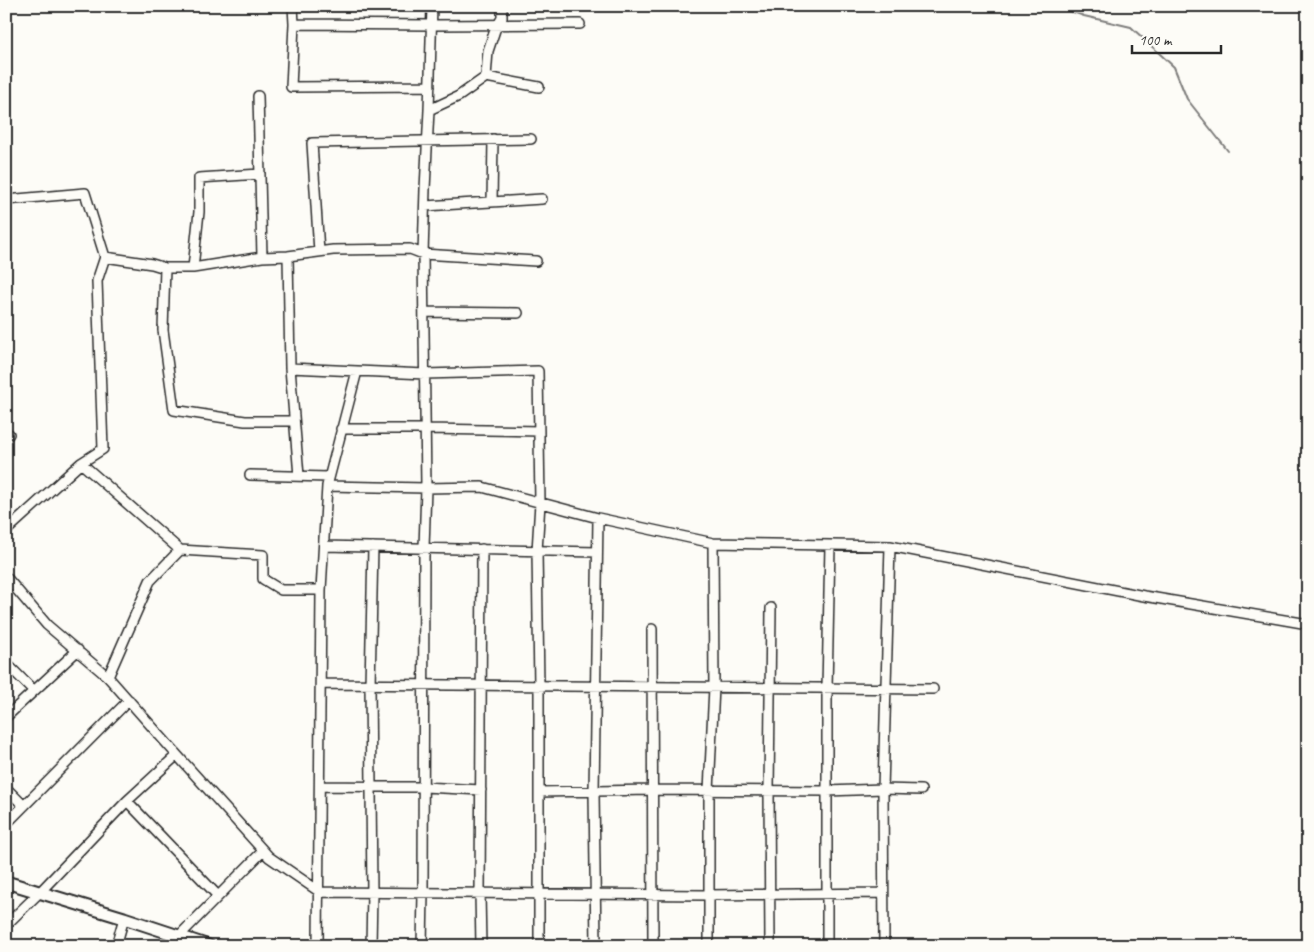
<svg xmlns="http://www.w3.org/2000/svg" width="1314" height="952" font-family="Caveat,sans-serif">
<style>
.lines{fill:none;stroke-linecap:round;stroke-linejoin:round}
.stream{stroke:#7e7d7b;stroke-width:2}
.minor-casing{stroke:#2b2b2b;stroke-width:12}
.major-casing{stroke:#2b2b2b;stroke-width:15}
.minor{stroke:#fdfcf7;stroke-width:9}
.major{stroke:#fdfcf7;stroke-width:11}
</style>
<rect width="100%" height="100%" fill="#fdfcf7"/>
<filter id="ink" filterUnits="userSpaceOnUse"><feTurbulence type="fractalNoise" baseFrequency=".02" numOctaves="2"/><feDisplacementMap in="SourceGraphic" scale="10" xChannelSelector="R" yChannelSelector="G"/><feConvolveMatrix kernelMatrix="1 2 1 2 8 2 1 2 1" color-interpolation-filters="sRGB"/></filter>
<g filter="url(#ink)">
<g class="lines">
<path class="stream" d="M 1056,6 L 1084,16 L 1131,27 L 1174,67 L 1187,99 L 1228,151"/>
<defs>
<path id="minor" d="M 293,6 L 294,24 L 291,87 L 430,86
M 294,24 L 432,25 L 580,24
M 486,77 L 488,51 L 495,30 L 502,18 L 502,6
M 258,96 L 262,257
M 429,110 L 459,96 L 486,77 L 539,87
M 6,200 L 85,193 L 105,257 L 97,281 L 103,449 L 81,463 L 6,531
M 492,202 L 493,139
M 425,206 L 542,199
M 319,252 L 312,143 L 531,139
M 288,256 L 290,368 L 299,476
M 105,257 L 152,264 L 165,268 L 193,268 L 262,257 L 288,256 L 333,250 L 410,249 L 423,254 L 536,261
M 165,268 L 163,330 L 174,410 L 245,421 L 293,421
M 193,268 L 199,212 L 199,178 L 260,174
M 424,312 L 518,313
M 290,368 L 425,374 L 538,371 L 540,503 L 537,551 L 539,686 L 539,946
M 341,429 L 426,429 L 539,431
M 6,437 L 9,434
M 81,463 L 180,550
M 250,475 L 328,477
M 327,486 L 426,488 L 482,487 L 598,518 L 713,543 L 890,546 L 1144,596 L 1308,624
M 324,546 L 597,552
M 6,577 L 47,625 L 108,677 L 177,755 L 269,857 L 320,892 L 708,895 L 883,893
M 652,629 L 653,946
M 6,663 L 34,691
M 108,677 L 150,581 L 180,550 L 263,555 L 263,579 L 281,590 L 321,590
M 321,684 L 933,689
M 6,717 L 78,650
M 320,786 L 424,787 L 481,790
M 6,788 L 24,806
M 539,792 L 652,790 L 827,791 L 883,789 L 921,790
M 127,801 L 218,896
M 6,824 L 129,700
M 6,925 L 40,892 L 127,801 L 177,755
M 179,936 L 263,851
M 116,946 L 124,918
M 318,946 L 321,590 L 327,486 L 357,371
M 371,946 L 372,893 L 370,685 L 373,547
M 422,946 L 423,893 L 424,548 L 426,488 L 423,254 L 425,189 L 429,110 L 432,6
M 481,946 L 480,893 L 482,549
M 596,946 L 594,792 L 598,518
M 709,946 L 709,791 L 714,687 L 713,543
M 770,946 L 769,791 L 771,608
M 827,946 L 827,688 L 830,545
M 884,946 L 883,789 L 890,546"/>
<path id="major" d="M 6,882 L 124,918 L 209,946"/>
</defs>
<use href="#minor" class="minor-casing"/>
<use href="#major" class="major-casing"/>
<use href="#minor" class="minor"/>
<use href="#major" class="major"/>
</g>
</g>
<rect width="1314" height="952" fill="none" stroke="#fdfcf7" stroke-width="25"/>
<rect x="12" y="12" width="1289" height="927" fill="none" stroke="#2b2b2b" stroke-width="2" filter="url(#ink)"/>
<path d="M1132 45v8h89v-8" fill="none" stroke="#2b2b2b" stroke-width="2.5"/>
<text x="1139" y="45" font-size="15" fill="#2b2b2b" stroke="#fdfcf7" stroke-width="4" paint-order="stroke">100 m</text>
</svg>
